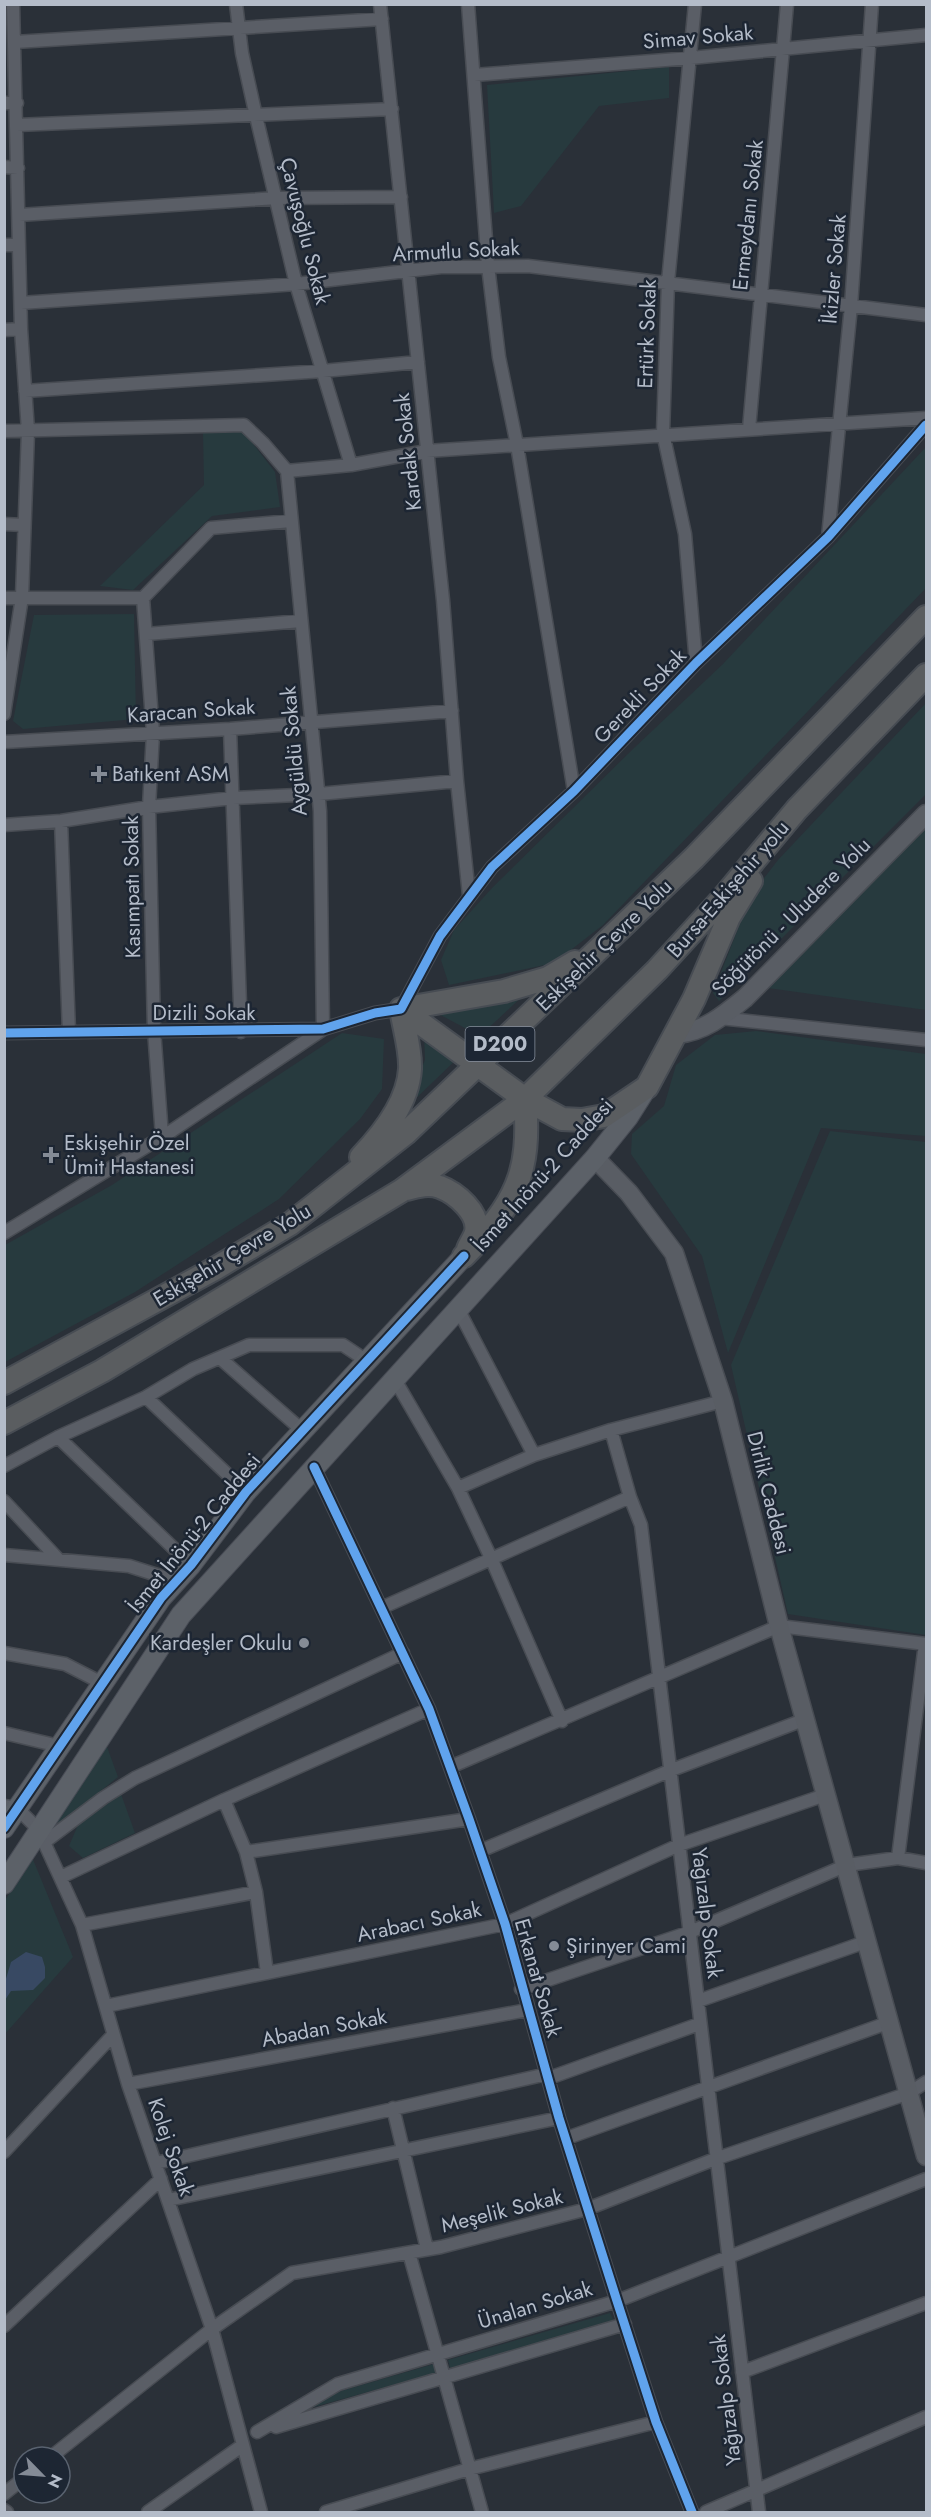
<svg xmlns="http://www.w3.org/2000/svg" width="931" height="2517" font-family="Jost,sans-serif">
<style>
.green{fill:#273a3e}
.water{fill:#384963}
.lines{fill:none;stroke-linecap:round;stroke-linejoin:round}
.street-casing{stroke:#484c53;stroke-width:15}
.secondary-casing{stroke:#484c53;stroke-width:21}
.primary-casing{stroke:#484c55;stroke-width:22}
.highway-casing{stroke:#474c53;stroke-width:26}
.street{stroke:#5a5e66;stroke-width:12}
.secondary{stroke:#595d64;stroke-width:18}
.primary{stroke:#5c6168;stroke-width:20}
.highway{stroke:#5a5d60;stroke-width:22}
.cycleway-casing{stroke:#1d2633;stroke-width:13}
.cycleway{stroke:#60a3ed;stroke-width:9}
.poi-dot{fill:#848b96;stroke:#1d2633;stroke-width:2}
.labels{text-anchor:middle;stroke-width:5;stroke-linejoin:round;paint-order:stroke}
.shield{fill:#1d2633;stroke:#878f9c;stroke-width:1.5}
.shield-label{font-size:20px;font-weight:bold;fill:#b4bcc9}
.street-label{font-size:21px;fill:#b4bcc9;stroke:#1d2633}
.poi-label{font-size:21px;fill:#b4bcc9;stroke:#1d2633;text-anchor:start}
</style>
<rect width="100%" height="100%" fill="#2a3038"/>
<path class="green" d="M 669,67 L 669,98 L 599,106 L 521,206 L 494,213 L 487,85 Z
M 243,431 L 275,472 L 280,507 L 212,516 L 133,590 L 100,586 L 204,485 L 203,432 Z
M 926,447 L 926,588 L 603,925 L 554,963 L 449,985 L 441,960 L 454,930 L 493,887 L 633,749 L 723,664 Z
M 134,614 L 136,719 L 23,729 L 13,721 L 34,615 Z
M 926,703 L 926,794 L 719,1001 L 713,993 L 751,895 L 778,860 Z
M 926,825 L 926,1010 L 768,988 Z
M 528,991 L 480,1036 L 433,1011 Z
M 424,1031 L 462,1054 L 409,1105 L 407,1103 L 425,1060 Z
M 756,1031 L 926,1054 L 926,1136 L 821,1128 L 728,1353 L 702,1256 L 631,1154 L 632,1134 L 664,1106 L 676,1065 L 715,1035 Z
M 342,1033 L 384,1039 L 382,1089 L 360,1119 L 279,1199 L 135,1292 L 5,1362 L 5,1245 L 112,1185 Z
M 830,1131 L 926,1142 L 926,1635 L 788,1614 L 731,1365 Z
M 106,1744 L 118,1777 L 62,1822 L 55,1823 Z
M 121,1794 L 135,1833 L 83,1858 L 69,1846 L 78,1825 Z
M 32,1857 L 73,1957 L 5,2034 L 4,1902 Z
M 610,2313 L 614,2321 L 451,2371 L 448,2360 Z
M 434,2364 L 436,2373 L 303,2410 L 302,2408 L 341,2391 Z"/>
<path class="water" d="M 26,1952 L 42,1957 L 45,1967 L 45,1978 L 33,1990 L 11,1991 L 5,2000 L 5,1982 L 11,1962 Z"/>
<g class="lines">
<defs>
<path id="street" d="M 236,4 L 242,53 L 256,116 L 296,284 L 351,465
M 380,4 L 443,600 L 457,781 L 469,895
M 468,4 L 488,266 L 499,357 L 517,445 L 574,791
M 695,4 L 668,282 L 663,433 L 685,534 L 696,663
M 15,42 L 382,19
M 474,75 L 691,58 L 926,35
M 4,103 L 17,103
M 17,125 L 392,109
M 4,167 L 18,168
M 19,215 L 278,198 L 401,197
M 4,245 L 19,245
M 21,303 L 296,284 L 441,267 L 528,266 L 926,315
M 4,330 L 21,329
M 25,391 L 323,371 L 418,362
M 749,429 L 787,4
M 4,431 L 244,425 L 263,443 L 287,471
M 287,471 L 351,465 L 427,451 L 926,418
M 287,471 L 320,811 L 323,1029
M 4,524 L 24,525
M 828,537 L 851,306 L 872,4
M 4,598 L 143,598
M 147,634 L 301,621
M 4,714 L 22,597 L 28,431 L 21,329 L 13,4
M 230,729 L 241,1032
M 4,742 L 230,729 L 452,711
M 61,821 L 69,1032
M 4,825 L 61,821 L 149,807 L 233,798 L 319,794 L 457,781
M 720,1018 L 926,1040
M 4,1033 L 323,1029 L 375,1013 L 401,1009 L 440,936 L 492,867 L 574,791 L 696,663 L 828,537 L 926,425
M 162,1136 L 154,1030 L 149,807 L 153,733 L 143,598 L 211,528 L 291,521
M 4,1233 L 170,1132 L 322,1030
M 457,1307 L 534,1455
M 220,1358 L 303,1431
M 394,1378 L 458,1488 L 491,1558 L 562,1721
M 146,1397 L 246,1492
M 611,1430 L 630,1497 L 641,1525 L 759,2512
M 58,1437 L 191,1565
M 4,1466 L 58,1437 L 146,1397 L 193,1369 L 249,1345 L 343,1345 L 367,1361
M 314,1467 L 429,1709 L 469,1819 L 505,1924 L 559,2118 L 617,2301 L 656,2422 L 692,2512
M 458,1488 L 534,1455 L 611,1430 L 723,1401
M 4,1501 L 59,1560
M 4,1555 L 129,1566 L 176,1581
M 381,1608 L 630,1497
M 4,1653 L 65,1664 L 102,1683
M 4,1733 L 59,1746
M 450,1767 L 779,1626 L 926,1644
M 224,1800 L 246,1852 L 256,1892 L 267,1973
M 4,1806 L 17,1808 L 38,1829 L 82,1925 L 128,2084 L 212,2329 L 261,2512
M 46,1841 L 103,1798 L 135,1778 L 403,1653
M 480,1851 L 669,1771 L 806,1719
M 246,1852 L 469,1819
M 898,1858 L 925,1644
M 61,1877 L 224,1800 L 429,1709
M 82,1925 L 256,1892
M 521,1989 L 690,1932 L 847,1865 L 898,1858 L 926,1863
M 698,2001 L 868,1941
M 106,2006 L 505,1924 L 679,1845 L 828,1794
M 549,2078 L 699,2024
M 128,2084 L 527,2010
M 393,2108 L 427,2249
M 567,2138 L 890,2022
M 4,2152 L 113,2035
M 156,2163 L 547,2074
M 168,2200 L 559,2118
M 409,2253 L 482,2512
M 4,2326 L 161,2179
M 742,2372 L 926,2303
M 276,2427 L 625,2324
M 257,2432 L 338,2384 L 617,2301 L 926,2179
M 51,2457 L 212,2329 L 292,2273 L 441,2247 L 587,2209 L 715,2159 L 909,2093 L 926,2082
M 4,2494 L 24,2478
M 4,2510 L 7,2512
M 148,2512 L 243,2445
M 326,2512 L 469,2469 L 656,2422
M 706,2512 L 926,2417"/>
<path id="secondary" d="M 677,1034 C 705,1031 723,1016 745,998 L 926,814
M 595,1158 L 629,1193 L 674,1253 L 723,1401 L 779,1626 L 926,2156"/>
<path id="primary" d="M 4,1828 L 161,1598 L 191,1565 L 246,1492 L 464,1256
M 4,1884 L 181,1615 L 595,1158 L 628,1117 L 647,1087"/>
<path id="highway" d="M 401,1009 L 525,1099 L 562,1119 L 582,1120 L 604,1116 L 647,1087 L 694,999 L 729,917 L 751,881
M 401,1009 L 504,991 L 548,978 L 575,962
M 361,1157 C 383,1134 408,1103 410,1069 C 411,1050 404,1028 401,1009
M 407,1189 C 418,1186 429,1183 440,1187 C 456,1193 480,1213 476,1232 C 475,1237 470,1244 468,1249
M 464,1256 C 516,1203 531,1174 525,1099
M 4,1383 L 216,1268 L 290,1224 L 406,1133 L 694,858 L 926,617
M 4,1423 L 102,1371 L 401,1191 L 525,1099 L 657,970 L 722,899 L 797,809 L 926,675"/>
</defs>
<use href="#street" class="street-casing"/>
<use href="#secondary" class="secondary-casing"/>
<use href="#primary" class="primary-casing"/>
<use href="#highway" class="highway-casing"/>
<use href="#street" class="street"/>
<use href="#secondary" class="secondary"/>
<use href="#primary" class="primary"/>
<use href="#highway" class="highway"/>
<defs>
<path id="cycleway" d="M 4,1033 L 323,1029 L 375,1013 L 401,1009 L 440,936 L 492,867 L 574,791 L 696,663 L 828,537 L 926,425
M 314,1467 L 429,1709 L 469,1819 L 505,1924 L 559,2118 L 617,2301 L 656,2422 L 692,2512
M 4,1828 L 161,1598 L 191,1565 L 246,1492 L 464,1256"/>
</defs>
<use href="#cycleway" class="cycleway-casing"/>
<use href="#cycleway" class="cycleway"/>
</g>
<g class="poi-dot">
<path d="M96 765h6v6h6v6h-6v6h-6v-6h-6v-6h6z"/>
<path d="M48 1146h6v6h6v6h-6v6h-6v-6h-6v-6h6z"/>
<circle cx="304" cy="1643" r="6"/>
<circle cx="554" cy="1946" r="6"/>
</g>
<g class="labels">
<rect class="shield" x="465.5" y="1027" width="69" height="34" rx="4.5"/>
<g class="shield-label">
<text x="500" y="1051">D200</text>
</g>
<g class="street-label">
<text transform="translate(698 37) rotate(-5)" y="7">Simav Sokak</text>
<text transform="translate(748 215) rotate(-84)" y="7">Ermeydanı Sokak</text>
<text transform="translate(305 231) rotate(76)" y="7">Çavuşoğlu Sokak</text>
<text transform="translate(456 251) rotate(-3)" y="7">Armutlu Sokak</text>
<text transform="translate(834 269) rotate(-85)" y="7">İkizler Sokak</text>
<text transform="translate(647 334) rotate(-88)" y="7">Ertürk Sokak</text>
<text transform="translate(408 452) rotate(-96)" y="7">Kardak Sokak</text>
<text transform="translate(640 696) rotate(-46)" y="7">Gerekli Sokak</text>
<text transform="translate(191 711) rotate(-4)" y="7">Karacan Sokak</text>
<text transform="translate(294 751) rotate(-95)" y="7">Aygüldü Sokak</text>
<text transform="translate(132 887) rotate(-91)" y="7">Kasımpatı Sokak</text>
<text transform="translate(728 889) rotate(-49)" y="7">Bursa-Eskişehir yolu</text>
<text transform="translate(791 917) rotate(-45)" y="7">Söğütönü - Uludere Yolu</text>
<text transform="translate(604 945) rotate(-44)" y="7">Eskişehir Çevre Yolu</text>
<text x="204" y="1020">Dizili Sokak</text>
<text transform="translate(543 1175) rotate(-48)" y="7">İsmet İnönü-2 Caddesi</text>
<text transform="translate(232 1255) rotate(-31)" y="7">Eskişehir Çevre Yolu</text>
<text transform="translate(769 1493) rotate(76)" y="7">Dirlik Caddesi</text>
<text transform="translate(194 1533) rotate(-51)" y="7">İsmet İnönü-2 Caddesi</text>
<text transform="translate(707 1913) rotate(83)" y="7">Yağızalp Sokak</text>
<text transform="translate(419 1922) rotate(-12)" y="7">Arabacı Sokak</text>
<text transform="translate(538 1978) rotate(74)" y="7">Erkanat Sokak</text>
<text transform="translate(324 2028) rotate(-11)" y="7">Abadan Sokak</text>
<text transform="translate(171 2147) rotate(71)" y="7">Kolej Sokak</text>
<text transform="translate(502 2211) rotate(-14)" y="7">Meşelik Sokak</text>
<text transform="translate(535 2305) rotate(-17)" y="7">Ünalan Sokak</text>
<text transform="translate(726 2400) rotate(-97)" y="7">Yağızalp Sokak</text>
</g>
<g class="poi-label">
<text x="112" y="781">Batıkent ASM</text>
<text x="64" y="1150">Eskişehir Özel<tspan x="64" dy="24">Ümit Hastanesi</tspan></text>
<text x="292" y="1650" text-anchor="end">Kardeşler Okulu</text>
<text x="566" y="1953">Şirinyer Cami</text>
</g>
</g>
<rect width="931" height="2517" fill="none" stroke="#b4bcc9" stroke-width="12"/>
<g transform="translate(42 2475) rotate(115)"><circle r="28" fill="#1d2633" stroke="#59626f" stroke-width="1.5"/>
<path d="M0-4.5L10 22L0 15L-10 22Z" fill="#848b96"/>
<text y="-9" font-size="16" font-weight="bold" text-anchor="middle" fill="#b4bcc9">N</text>
</g>
</svg>
